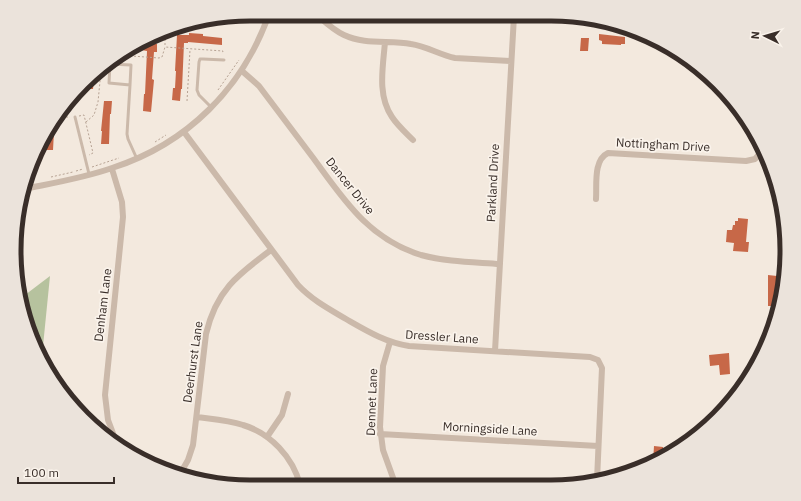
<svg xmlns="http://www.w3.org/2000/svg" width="801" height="501" font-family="'IBM Plex Sans',sans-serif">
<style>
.green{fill:#b6c29e}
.building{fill:#c76848}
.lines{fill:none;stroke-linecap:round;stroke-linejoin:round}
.path{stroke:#b7a394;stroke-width:1;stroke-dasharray:2 2;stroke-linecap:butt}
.service{stroke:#cbb9aa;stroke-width:3}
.minor{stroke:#cbb9aa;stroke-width:6}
.labels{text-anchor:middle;stroke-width:3.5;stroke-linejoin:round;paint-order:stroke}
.street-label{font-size:12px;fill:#392e29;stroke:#faf3eb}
.rim{fill:none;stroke:#392e29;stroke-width:5}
</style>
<rect width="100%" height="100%" fill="#f3e9de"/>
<path class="green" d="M 50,276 L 42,356 L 22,312 L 21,298 Z"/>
<path class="building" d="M 189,33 L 203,34 L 203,36 L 222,38 L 222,45 L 188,42 L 188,43 L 184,43 L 182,89 L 181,89 L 180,101 L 172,100 L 173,88 L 175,88 L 176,71 L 175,71 L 177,35 L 189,35 Z
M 599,34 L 625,37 L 625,44 L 621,44 L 621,45 L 602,44 L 602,41 L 599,40 Z
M 581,38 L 589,38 L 588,51 L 580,51 Z
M 142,43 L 157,44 L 157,52 L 154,52 L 152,79 L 154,80 L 151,112 L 143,111 L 144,94 L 145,94 L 147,51 L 130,48 Z
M 94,78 L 93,89 L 86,89 L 86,85 Z
M 104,101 L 112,101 L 111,114 L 110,114 L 109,144 L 101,144 L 102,131 L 101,131 Z
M 49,132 L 54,132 L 53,150 L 46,150 L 46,137 Z
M 738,218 L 748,219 L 746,242 L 749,242 L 748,252 L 733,251 L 734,243 L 726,242 L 727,230 L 732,230 L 733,225 L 735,225 L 735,221 L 738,221 Z
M 768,275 L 777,276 L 776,306 L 768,306 Z
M 729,353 L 730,374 L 720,375 L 719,365 L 710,366 L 709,355 Z
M 654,446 L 663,447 L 663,458 L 653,462 Z"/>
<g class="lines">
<path class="path" d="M 165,31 L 165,47
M 118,55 L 159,58 L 162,57 L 165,47 L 223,51 L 222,54
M 218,90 L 239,60
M 187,101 L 190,50
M 60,112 L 65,117 L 70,117
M 79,116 L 84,115 L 93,153 L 89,155
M 86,122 L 94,115 L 98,102 L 101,71
M 155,142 L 166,135
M 92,167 L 119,158
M 76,171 L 83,169
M 51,177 L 73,172"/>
<path class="service" d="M 130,85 L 131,65 L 110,64 L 109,83 L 130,85 L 127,134 L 128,139 L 137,159
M 211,107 L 199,95 L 197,90 L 199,62 L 200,59 L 203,59 L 224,60
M 75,117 L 89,174"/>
<path class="minor" d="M 316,14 C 325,22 333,30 344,35 C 365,45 389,40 411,44 C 426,46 440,55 455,58 L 511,61
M 385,42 C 383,67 377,95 392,117 C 398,126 406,133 413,140
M 242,71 L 259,86 C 277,110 296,135 314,159 C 344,200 369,239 421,255 C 447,262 473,262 500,264
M 184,132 L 298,285 C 312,300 329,309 346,319 C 367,331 385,342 409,346 L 590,357 L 598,360 L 602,368 L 597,480
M 112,169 L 122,202 L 123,217 L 105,395 L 108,420 L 117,444
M 24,189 C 53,183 84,178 112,168 C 187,144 243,88 269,14
M 596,199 C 597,185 593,160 608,153 L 746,161 L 755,159 L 762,151
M 390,342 L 383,366 L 380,427 L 383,450 L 396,486
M 495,351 L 514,16
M 197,417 C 212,419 228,420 243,425 C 270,433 293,457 300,485
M 380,434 L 598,446
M 267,437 L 282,415 L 288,394
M 180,474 L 188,460 L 193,445 L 206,334 C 216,291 237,275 271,250"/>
</g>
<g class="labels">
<g class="street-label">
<text transform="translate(663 145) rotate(3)" y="4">Nottingham Drive</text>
<text transform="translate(493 183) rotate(-87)" y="4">Parkland Drive</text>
<text transform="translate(350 186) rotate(51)" y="4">Dancer Drive</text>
<text transform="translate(103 305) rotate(-83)" y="4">Denham Lane</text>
<text transform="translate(442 337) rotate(4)" y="4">Dressler Lane</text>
<text transform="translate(193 362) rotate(-82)" y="4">Deerhurst Lane</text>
<text transform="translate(372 402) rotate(-88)" y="4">Dennet Lane</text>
<text transform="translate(490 429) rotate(3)" y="4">Morningside Lane</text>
</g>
</g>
<path d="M0 0H801V501H0ZM250 21H551A229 229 0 0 1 780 250V251A229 229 0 0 1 551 480H250A229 229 0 0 1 21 251V250A229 229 0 0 1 250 21Z" fill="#ebe3db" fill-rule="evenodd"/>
<path class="rim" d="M250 21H551A229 229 0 0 1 780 250V251A229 229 0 0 1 551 480H250A229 229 0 0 1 21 251V250A229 229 0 0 1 250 21Z"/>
<g transform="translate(765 36) rotate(275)" stroke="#faf3eb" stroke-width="3" paint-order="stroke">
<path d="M0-3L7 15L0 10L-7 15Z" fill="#392e29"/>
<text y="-6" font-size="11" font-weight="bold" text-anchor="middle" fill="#392e29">N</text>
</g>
<path d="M18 477v6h96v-6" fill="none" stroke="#392e29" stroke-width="2"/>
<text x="24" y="477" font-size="12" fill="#392e29" stroke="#faf3eb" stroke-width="3" paint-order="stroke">100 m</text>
</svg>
